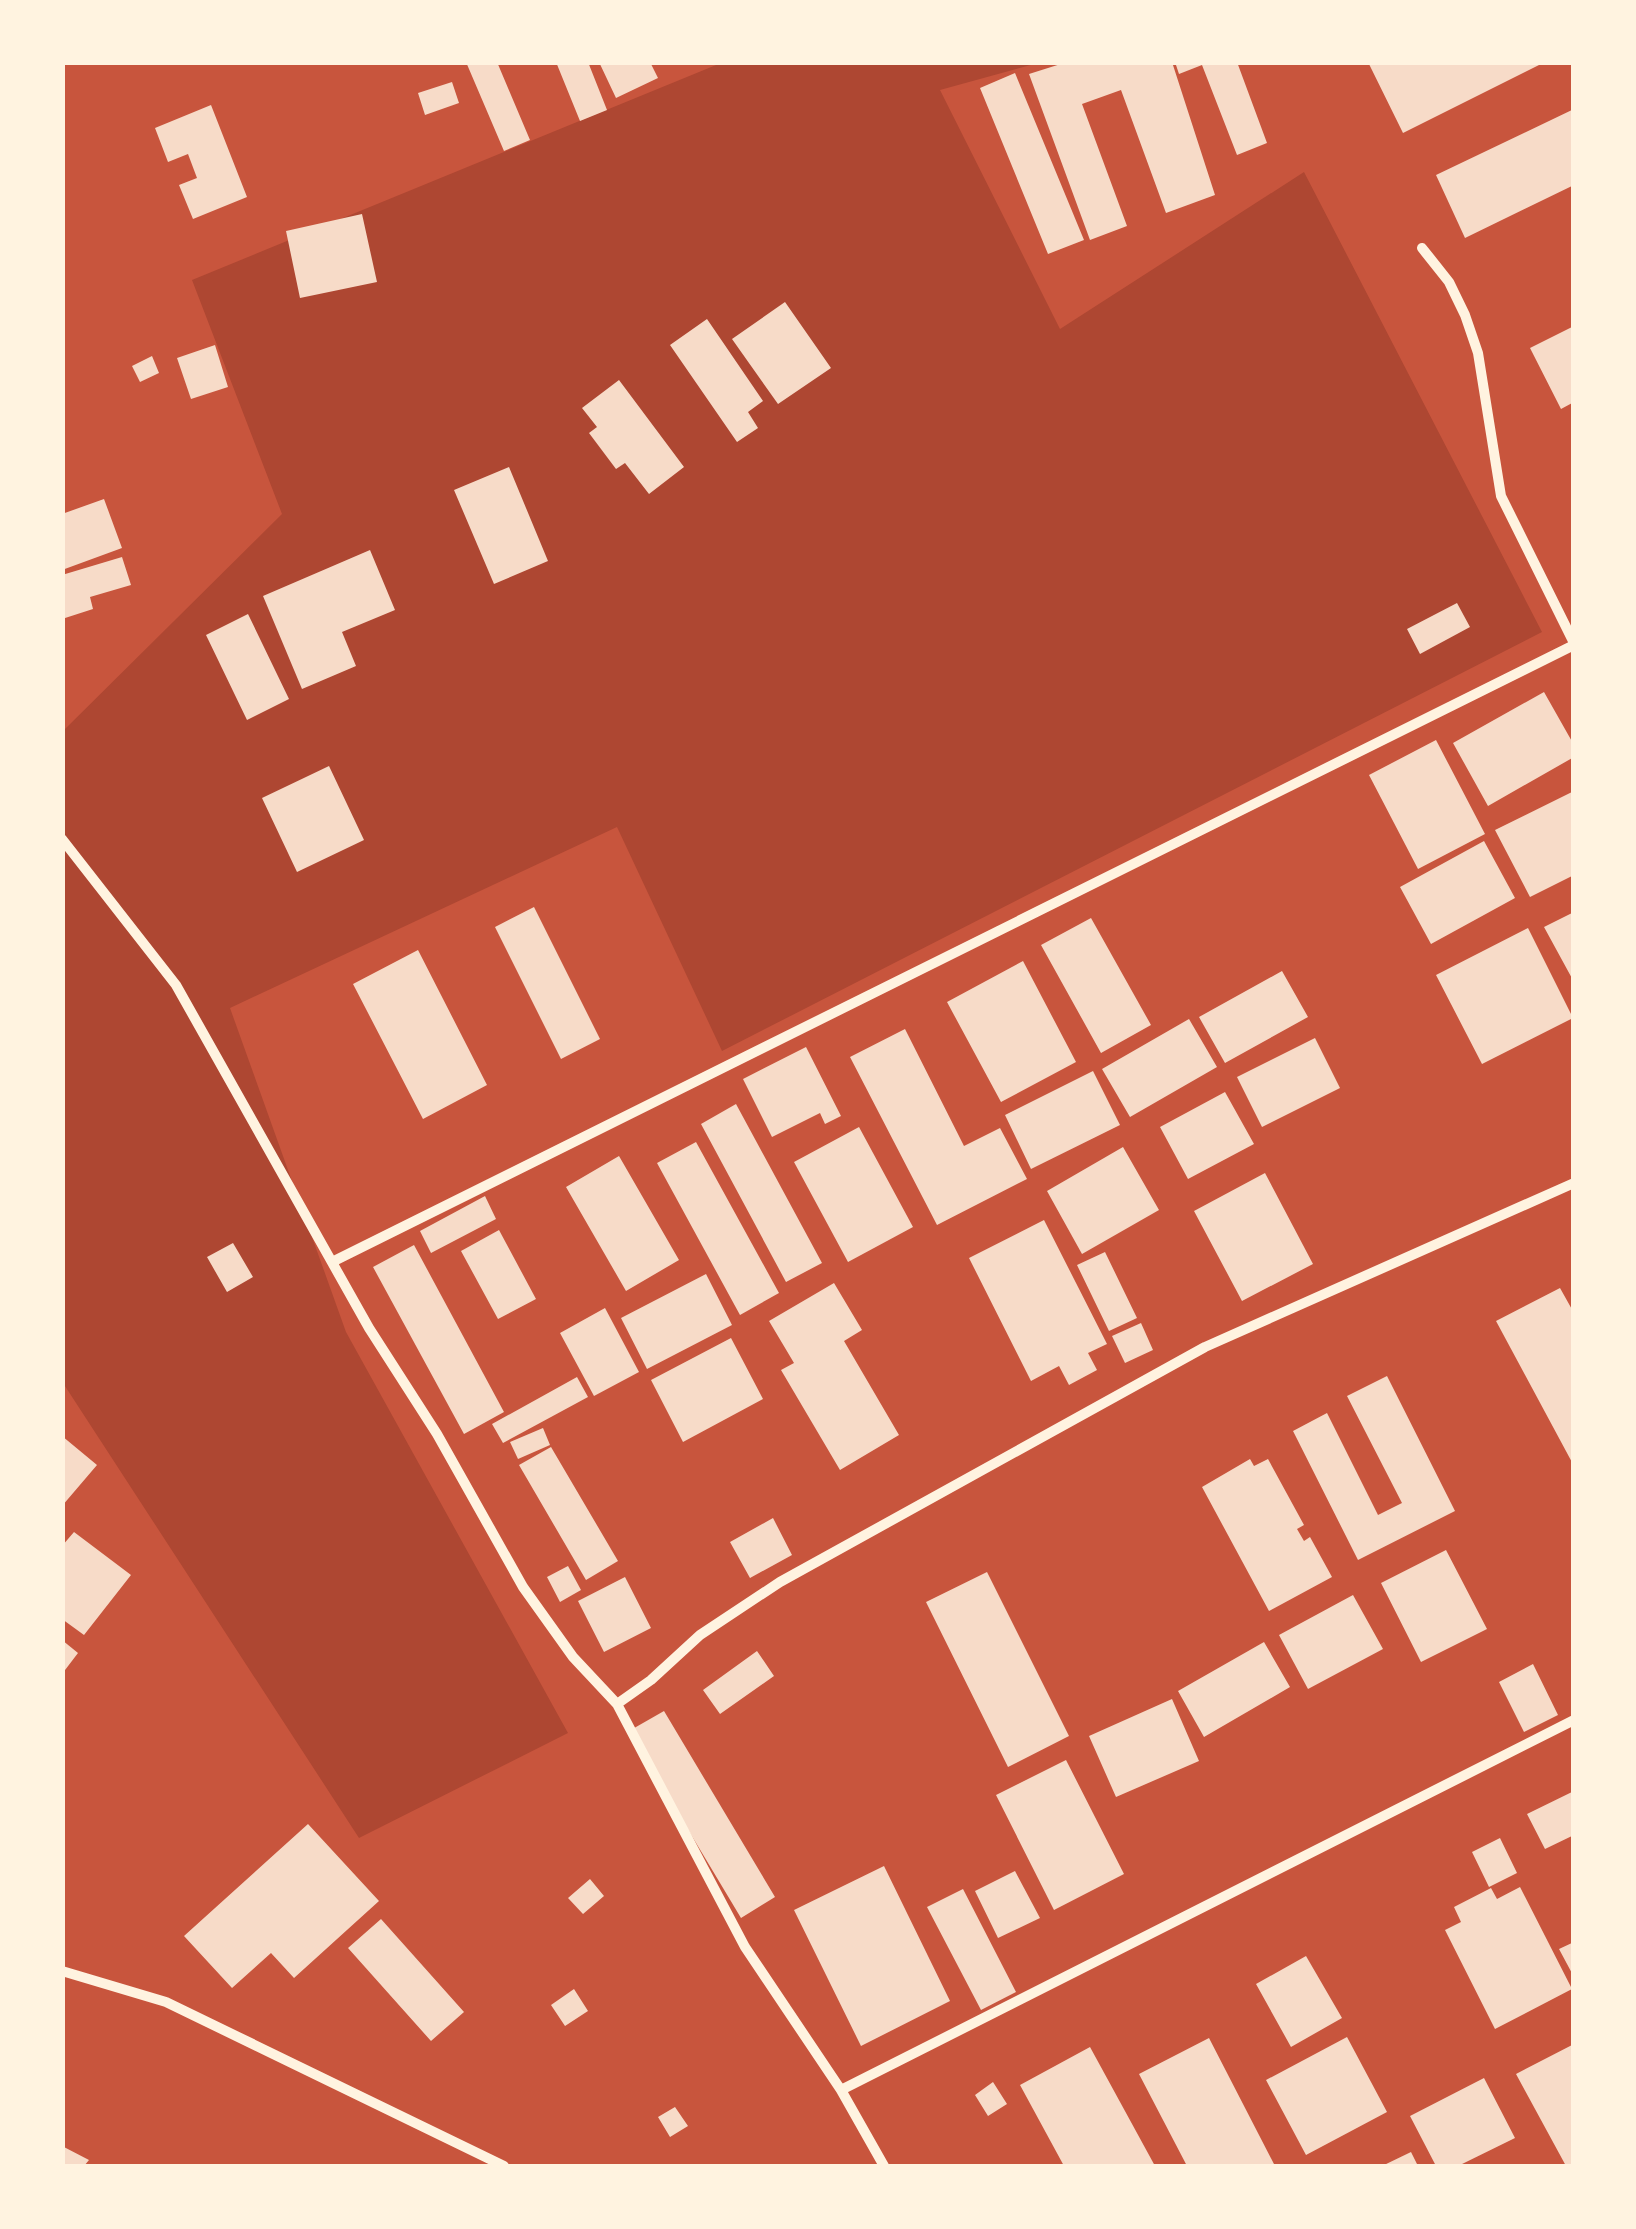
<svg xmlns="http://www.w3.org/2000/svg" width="1636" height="2229" font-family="Rubik,sans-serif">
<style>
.green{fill:#ae4732}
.building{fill:#f7dbc8}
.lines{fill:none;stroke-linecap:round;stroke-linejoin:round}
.minor{stroke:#fff3e0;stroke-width:10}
</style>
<rect width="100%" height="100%" fill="#c8553d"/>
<path class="green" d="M 721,63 L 1038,63 L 940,90 L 1060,329 L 1304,172 L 1542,632 L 722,1051 L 617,827 L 230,1008 L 346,1332 L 568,1733 L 359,1838 L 63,1383 L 63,731 L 282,514 L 192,280 Z"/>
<path class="building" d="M 466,62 L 497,62 L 530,140 L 504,151 Z
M 556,62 L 588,62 L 607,110 L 580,121 Z
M 599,62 L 650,62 L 658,78 L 616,98 Z
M 1067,62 L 1172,62 L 1215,195 L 1166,213 L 1121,90 L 1082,104 L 1127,226 L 1090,240 L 1029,74 Z
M 1175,62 L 1237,62 L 1267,143 L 1237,155 L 1202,65 L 1179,74 Z
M 1371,62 L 1545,62 L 1403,133 L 1369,64 Z
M 1015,73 L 1084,240 L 1048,254 L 980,88 Z
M 452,82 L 459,103 L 425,115 L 418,93 Z
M 211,105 L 247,197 L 193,219 L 179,185 L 197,178 L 188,154 L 168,162 L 155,128 Z
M 1574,109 L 1574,185 L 1465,238 L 1436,175 Z
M 362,214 L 377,282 L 300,298 L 286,231 Z
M 785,302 L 831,368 L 778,404 L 732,339 Z
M 707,319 L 763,401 L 748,412 L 758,428 L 737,442 L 670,345 Z
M 1574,326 L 1574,402 L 1561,409 L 1530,348 Z
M 215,345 L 228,387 L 191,399 L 177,358 Z
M 152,356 L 159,373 L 140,382 L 132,366 Z
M 619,380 L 684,467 L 649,494 L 625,463 L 616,469 L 589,433 L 597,427 L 582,408 Z
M 509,467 L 548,561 L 494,584 L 454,490 Z
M 104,499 L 122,548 L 62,570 L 62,514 Z
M 370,550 L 395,610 L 342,632 L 356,666 L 302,689 L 263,596 Z
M 122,557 L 131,585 L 90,597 L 93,609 L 62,619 L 62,575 Z
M 1457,603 L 1470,627 L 1420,654 L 1407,629 Z
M 248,614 L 289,699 L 247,720 L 206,635 Z
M 1544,692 L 1574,745 L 1574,757 L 1488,806 L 1453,743 Z
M 1436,740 L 1485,834 L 1418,869 L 1369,775 Z
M 329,766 L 364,840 L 297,872 L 262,798 Z
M 1574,791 L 1574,875 L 1530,897 L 1495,830 Z
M 1484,841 L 1515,898 L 1431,944 L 1400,887 Z
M 534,907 L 600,1039 L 561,1059 L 495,927 Z
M 1574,912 L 1574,982 L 1544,927 Z
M 1091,918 L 1151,1025 L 1101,1053 L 1041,945 Z
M 1528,928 L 1573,1018 L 1482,1064 L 1436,975 Z
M 418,950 L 487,1085 L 423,1119 L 353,984 Z
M 1023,961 L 1076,1062 L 1001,1102 L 947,1002 Z
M 1282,971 L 1308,1017 L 1225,1063 L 1199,1017 Z
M 1189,1019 L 1217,1067 L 1130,1117 L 1102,1069 Z
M 905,1029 L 964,1146 L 1000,1128 L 1027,1179 L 937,1225 L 850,1057 Z
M 1315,1038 L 1340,1088 L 1262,1127 L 1237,1077 Z
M 806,1047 L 841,1116 L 825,1124 L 820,1113 L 772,1137 L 743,1079 Z
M 1093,1071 L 1120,1125 L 1031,1169 L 1005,1115 Z
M 1225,1092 L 1254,1144 L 1188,1179 L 1160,1127 Z
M 736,1104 L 822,1263 L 786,1282 L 701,1124 Z
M 859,1127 L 913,1227 L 848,1262 L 794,1162 Z
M 696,1142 L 779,1293 L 740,1315 L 657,1163 Z
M 1123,1147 L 1159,1210 L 1082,1254 L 1047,1191 Z
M 619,1156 L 679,1260 L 626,1291 L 566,1187 Z
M 1265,1173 L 1313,1264 L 1242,1301 L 1194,1211 Z
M 485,1196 L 496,1219 L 431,1253 L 420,1231 Z
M 1044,1220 L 1107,1344 L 1088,1353 L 1097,1370 L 1069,1385 L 1059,1366 L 1031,1381 L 969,1258 Z
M 499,1230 L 536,1299 L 498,1319 L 461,1251 Z
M 233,1243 L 253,1277 L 227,1292 L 207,1257 Z
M 414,1245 L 504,1412 L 464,1434 L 373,1267 Z
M 1105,1252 L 1137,1318 L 1109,1331 L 1077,1265 Z
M 706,1274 L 732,1325 L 647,1369 L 621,1318 Z
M 834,1283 L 862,1330 L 844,1341 L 899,1435 L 840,1470 L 781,1370 L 794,1363 L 769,1321 Z
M 1560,1288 L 1574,1313 L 1574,1466 L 1496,1321 Z
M 605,1308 L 639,1372 L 594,1396 L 560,1333 Z
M 1141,1323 L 1153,1350 L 1125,1363 L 1112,1336 Z
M 731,1338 L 763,1399 L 683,1442 L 651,1380 Z
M 1387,1376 L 1455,1511 L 1358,1560 L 1293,1431 L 1327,1413 L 1378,1515 L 1402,1503 L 1347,1396 Z
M 577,1377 L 588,1397 L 503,1443 L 492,1424 Z
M 543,1428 L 550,1445 L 518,1459 L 510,1442 Z
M 62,1436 L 97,1465 L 62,1506 Z
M 551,1447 L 618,1561 L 586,1580 L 519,1465 Z
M 1250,1459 L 1254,1466 L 1268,1459 L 1304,1525 L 1297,1529 L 1304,1541 L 1310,1537 L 1332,1577 L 1269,1611 L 1202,1487 Z
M 773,1518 L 792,1555 L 750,1578 L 730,1542 Z
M 74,1532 L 131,1575 L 84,1635 L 62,1619 L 62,1546 Z
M 1446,1550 L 1487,1629 L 1421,1662 L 1381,1583 Z
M 568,1566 L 581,1590 L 560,1602 L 547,1577 Z
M 987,1572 L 1069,1736 L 1008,1767 L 926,1602 Z
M 625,1577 L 651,1628 L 604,1652 L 578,1601 Z
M 1353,1595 L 1383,1649 L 1308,1689 L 1279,1635 Z
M 62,1640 L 78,1653 L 62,1674 Z
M 1264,1642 L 1290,1687 L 1204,1737 L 1178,1691 Z
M 757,1651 L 774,1676 L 720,1714 L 703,1690 Z
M 1533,1664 L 1558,1715 L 1524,1732 L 1499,1682 Z
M 1172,1699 L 1199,1761 L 1116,1797 L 1089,1736 Z
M 664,1711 L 775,1897 L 741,1918 L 629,1731 Z
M 1066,1760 L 1124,1874 L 1054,1910 L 996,1795 Z
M 1574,1791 L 1574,1835 L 1545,1849 L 1527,1814 Z
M 308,1824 L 379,1901 L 294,1978 L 271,1953 L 232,1988 L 184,1936 Z
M 1500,1838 L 1517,1873 L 1489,1887 L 1472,1852 Z
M 884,1866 L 950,2001 L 861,2046 L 794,1910 Z
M 1015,1871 L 1040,1918 L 998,1938 L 975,1891 Z
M 590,1879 L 604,1896 L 583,1914 L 568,1898 Z
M 1520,1887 L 1572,1989 L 1495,2029 L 1445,1930 L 1461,1922 L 1454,1907 L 1491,1888 L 1497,1899 Z
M 963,1889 L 1016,1992 L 981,2010 L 927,1907 Z
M 381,1919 L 464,2012 L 431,2041 L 348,1948 Z
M 1574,1942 L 1574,1977 L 1559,1949 Z
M 1306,1956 L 1342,2018 L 1291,2047 L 1256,1984 Z
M 574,1989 L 588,2011 L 565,2026 L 551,2005 Z
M 1347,2037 L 1387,2112 L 1306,2155 L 1266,2080 Z
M 1209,2038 L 1275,2166 L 1187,2166 L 1139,2074 Z
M 1574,2044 L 1574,2166 L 1566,2166 L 1516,2074 Z
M 1090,2047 L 1155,2166 L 1064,2166 L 1020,2085 Z
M 1484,2078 L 1515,2138 L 1458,2166 L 1436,2166 L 1410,2116 Z
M 993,2082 L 1007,2104 L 988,2116 L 975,2095 Z
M 675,2107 L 688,2126 L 670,2137 L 658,2117 Z
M 62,2146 L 89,2160 L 84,2166 L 62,2166 Z
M 1411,2152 L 1418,2166 L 1382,2166 Z"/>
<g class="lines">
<path class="minor" d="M 1422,248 L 1449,282 L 1465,315 L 1478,353 L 1501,496 L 1574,643
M 62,839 L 176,985 L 369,1328 L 437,1434 L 523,1587 L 573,1657 L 617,1704
M 332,1262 L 1574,645
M 62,1971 L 166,2002 L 504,2166
M 841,2090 L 1574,1720
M 884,2166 L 841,2090 L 745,1947 L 617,1704 L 651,1680 L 700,1635 L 780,1582 L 1205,1347 L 1574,1183"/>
</g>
<rect width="1636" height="2229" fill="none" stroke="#fff3e0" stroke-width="130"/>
</svg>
